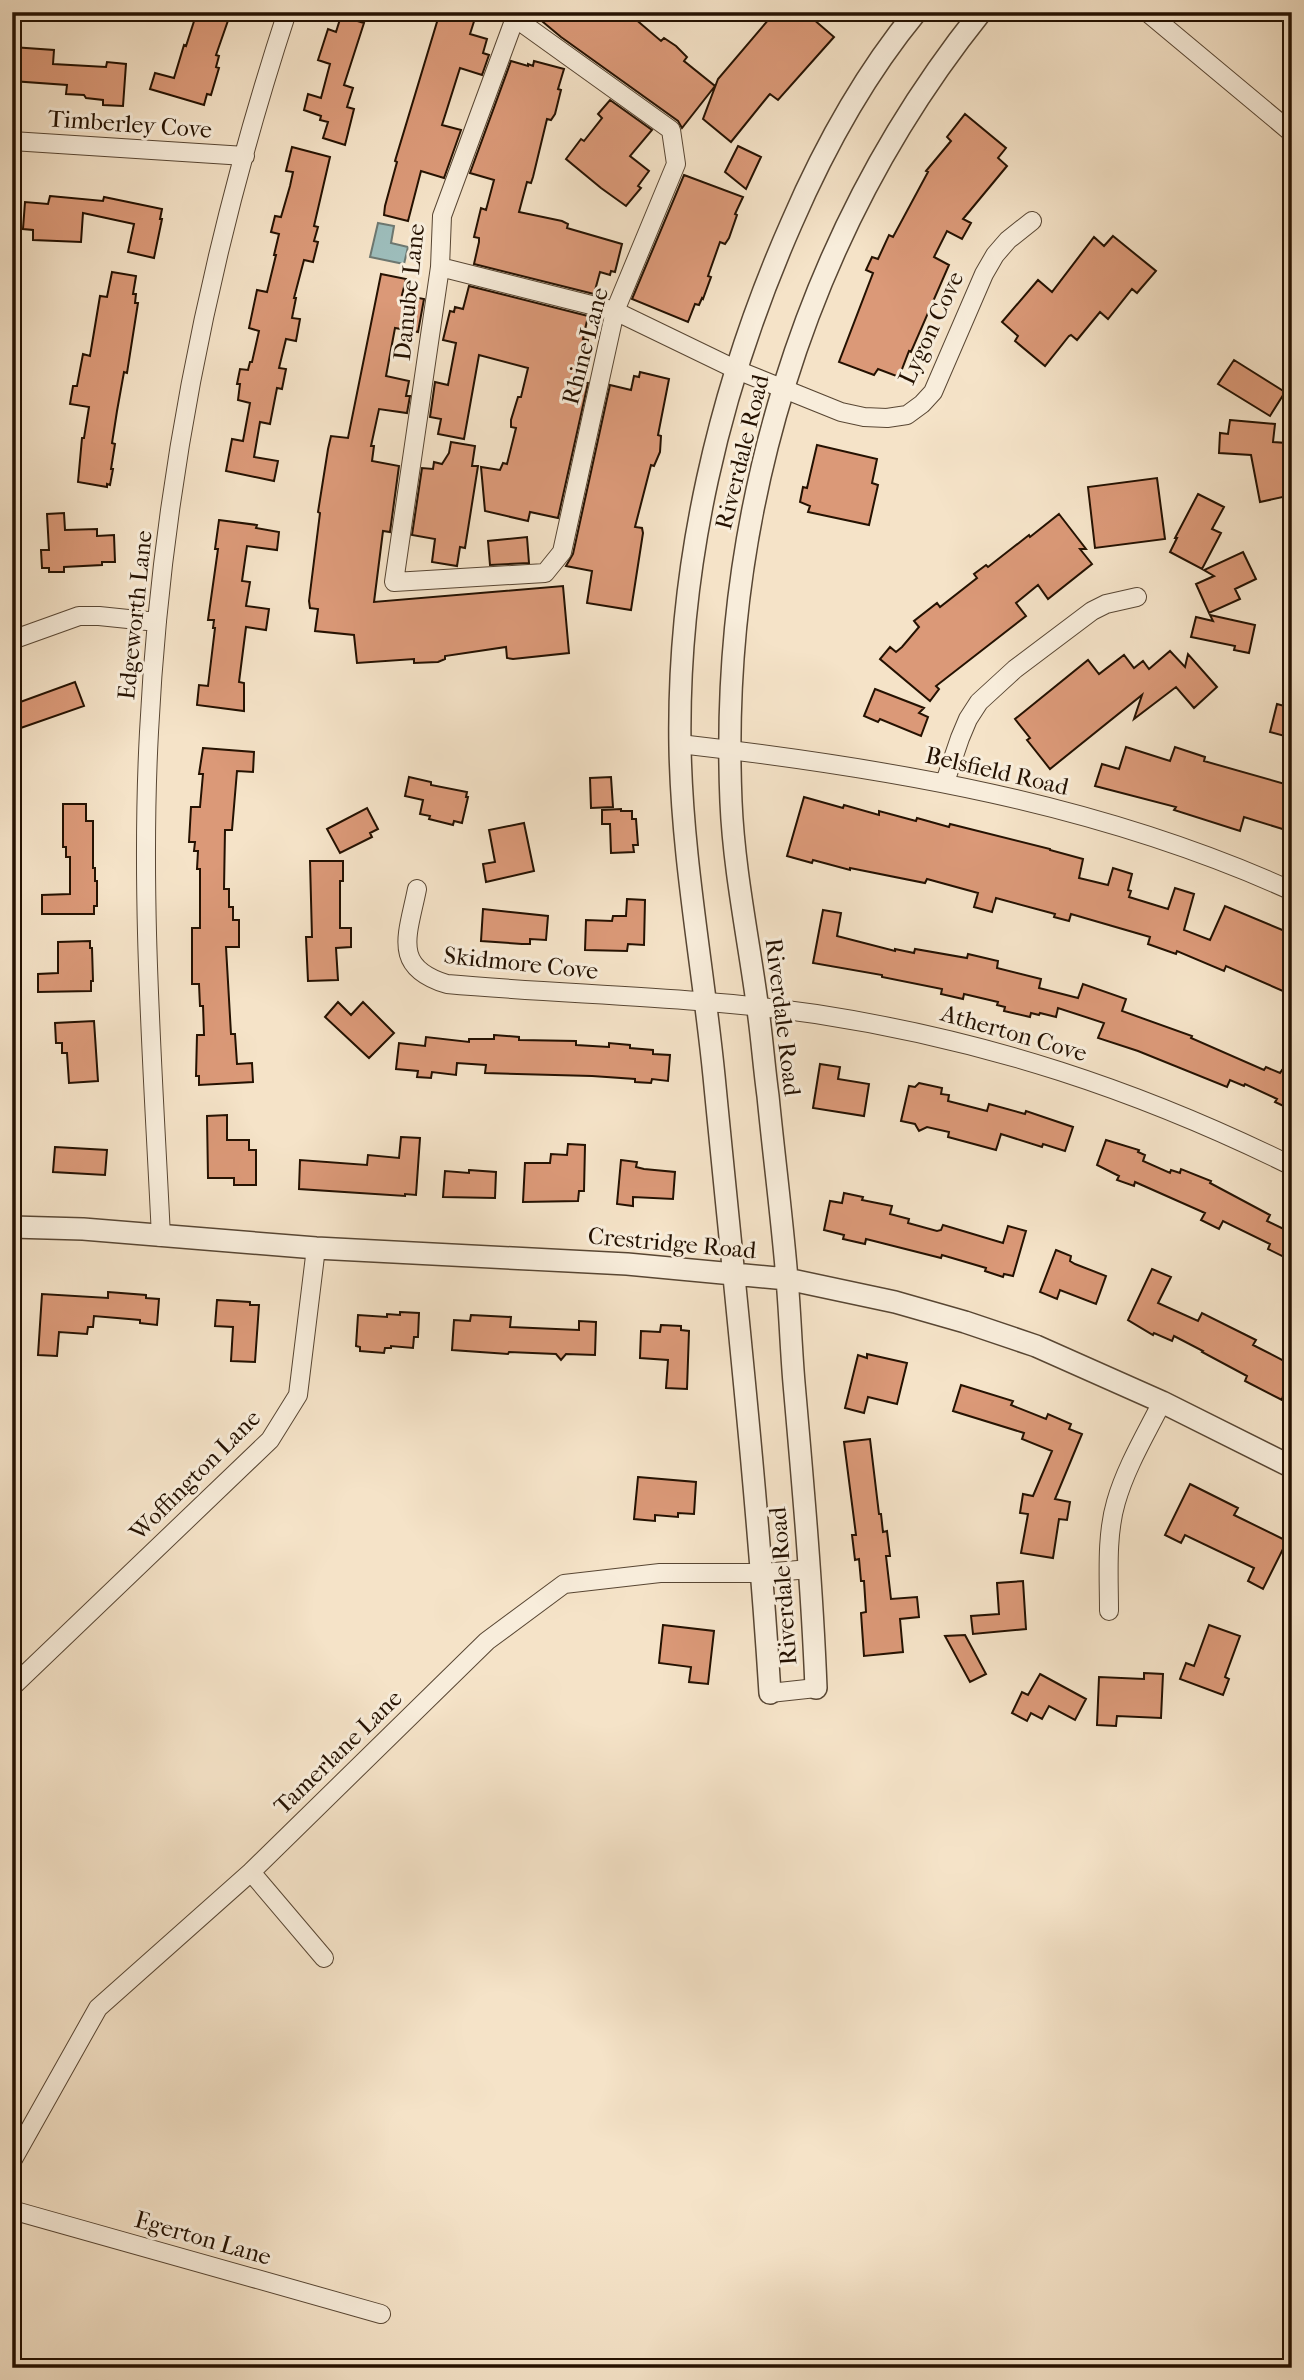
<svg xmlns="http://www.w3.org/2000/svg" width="1304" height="2380" font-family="'IM FELL French Canon',serif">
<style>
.water{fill:#9dbdbb;stroke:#6d7871;stroke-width:2}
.building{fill:#db9978;stroke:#241101;stroke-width:2}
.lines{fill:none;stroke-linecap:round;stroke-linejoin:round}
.minor-casing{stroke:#584633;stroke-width:20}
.tertiary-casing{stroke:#584633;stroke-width:24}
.minor{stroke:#f8eddb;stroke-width:18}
.tertiary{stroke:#f8eddb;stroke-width:21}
.labels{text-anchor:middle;stroke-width:6;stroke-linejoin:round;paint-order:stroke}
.street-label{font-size:24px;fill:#241101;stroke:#f8eddb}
</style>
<rect width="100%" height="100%" fill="#f5e3c8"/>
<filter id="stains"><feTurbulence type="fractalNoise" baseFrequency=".00286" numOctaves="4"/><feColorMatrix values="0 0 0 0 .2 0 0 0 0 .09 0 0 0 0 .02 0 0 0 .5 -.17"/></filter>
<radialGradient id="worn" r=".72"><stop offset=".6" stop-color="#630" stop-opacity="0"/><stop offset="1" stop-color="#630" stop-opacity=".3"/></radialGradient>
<path class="water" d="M 378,223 L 394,226 L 391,243 L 408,247 L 404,264 L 370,257 Z"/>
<path class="building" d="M 197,12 L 231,12 L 216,55 L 219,56 L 216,67 L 219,68 L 211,95 L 207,94 L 204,105 L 150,89 L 155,73 L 174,78 L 184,45 L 186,46 Z
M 440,12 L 477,12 L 470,34 L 487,39 L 483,53 L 489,55 L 482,75 L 460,68 L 442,125 L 461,130 L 444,178 L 421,171 L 408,221 L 384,215 L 385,206 L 397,162 L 395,161 Z
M 531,12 L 627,12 L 661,41 L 664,38 L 676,46 L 687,57 L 684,61 L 715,86 L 682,128 L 678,121 L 561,37 Z
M 775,12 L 805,12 L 834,37 L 778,100 L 770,94 L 769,95 L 731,142 L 703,119 L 718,79 Z
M 341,16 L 364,23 L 344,85 L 353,88 L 347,107 L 354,109 L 345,145 L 323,138 L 328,122 L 320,120 L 321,116 L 304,110 L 308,94 L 321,98 L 330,64 L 318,60 L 328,29 L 336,32 Z
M 12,47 L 54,50 L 53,64 L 106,67 L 107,62 L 126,64 L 123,106 L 103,105 L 103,100 L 86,98 L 84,95 L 66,94 L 67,85 L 12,81 Z
M 511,61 L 528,66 L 528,64 L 533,66 L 534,61 L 564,69 L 558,89 L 561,90 L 555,114 L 551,120 L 547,119 L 533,177 L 531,183 L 527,182 L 519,212 L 562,221 L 568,224 L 567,228 L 622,244 L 615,272 L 611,271 L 610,275 L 600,272 L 594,294 L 474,264 L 479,242 L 479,238 L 474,237 L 481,208 L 486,210 L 494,180 L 470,173 Z
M 610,100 L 652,130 L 630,156 L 649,171 L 638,186 L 641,188 L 626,206 L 601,188 L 566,159 L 581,139 L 584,141 L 602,118 L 598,114 Z
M 965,114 L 1006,148 L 998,158 L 1007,166 L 963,219 L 971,223 L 962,239 L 947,231 L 934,257 L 949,265 L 911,352 L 909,351 L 899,377 L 878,369 L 874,375 L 839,362 L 873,273 L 866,270 L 872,257 L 878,259 L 889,235 L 893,237 L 928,172 L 926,171 L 951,141 L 947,137 Z
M 738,146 L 761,157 L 746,189 L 725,172 Z
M 292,147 L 330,157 L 314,226 L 318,227 L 314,241 L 318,242 L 313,262 L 304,260 L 294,298 L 296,298 L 292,318 L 300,319 L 296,341 L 286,339 L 279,368 L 286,369 L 282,389 L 277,388 L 270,424 L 260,422 L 254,457 L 278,461 L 274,481 L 226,471 L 232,439 L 243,441 L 250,403 L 238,400 L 240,384 L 237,384 L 240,369 L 248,370 L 250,362 L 252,362 L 259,331 L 249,328 L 257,290 L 267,292 L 276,255 L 274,255 L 279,234 L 271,232 L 275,216 L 281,217 L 290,186 L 293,172 L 286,171 Z
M 684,175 L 743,197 L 735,214 L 737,215 L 729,238 L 725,244 L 720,242 L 708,276 L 711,277 L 703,299 L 702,298 L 699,305 L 695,304 L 688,322 L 632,299 Z
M 50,196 L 103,201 L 104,197 L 162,209 L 160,219 L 162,219 L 154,258 L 128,252 L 134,224 L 83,213 L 81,242 L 33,240 L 33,230 L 23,229 L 25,202 L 48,204 Z
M 1113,236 L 1156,271 L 1137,293 L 1132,289 L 1108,319 L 1100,312 L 1077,340 L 1071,335 L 1069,336 L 1045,366 L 1015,341 L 1018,336 L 1002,322 L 1038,280 L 1052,292 L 1094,237 L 1104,246 Z
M 112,272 L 136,276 L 133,294 L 136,294 L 135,303 L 138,303 L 127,373 L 124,372 L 117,411 L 112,443 L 115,444 L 111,469 L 113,469 L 110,485 L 107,484 L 107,487 L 78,482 L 82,438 L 84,438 L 89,407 L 70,404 L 73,386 L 77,386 L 83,354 L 90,356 L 100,296 L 107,297 Z
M 381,274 L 406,279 L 402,295 L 424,299 L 418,332 L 395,328 L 386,376 L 409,381 L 406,396 L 410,396 L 407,413 L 379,409 L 371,446 L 374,446 L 372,461 L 399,466 L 390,532 L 383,531 L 374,602 L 563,586 L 569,653 L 513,659 L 507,658 L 506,647 L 445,656 L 445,659 L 438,662 L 414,663 L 414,659 L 357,663 L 354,635 L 315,631 L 318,609 L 310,608 L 309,601 L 320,513 L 318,512 L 328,449 L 331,436 L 348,438 Z
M 469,286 L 588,316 L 583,339 L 588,340 L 587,344 L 592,345 L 583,379 L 583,382 L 588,383 L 558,518 L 530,512 L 528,521 L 485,511 L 481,467 L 500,470 L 503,463 L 507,464 L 516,428 L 511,427 L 511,420 L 518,397 L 521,397 L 528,368 L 479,355 L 464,439 L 438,434 L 441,419 L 430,417 L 435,382 L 448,385 L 456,343 L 443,340 L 450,311 L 454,312 L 455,307 L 463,309 Z
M 1234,360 L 1285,392 L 1270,416 L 1218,384 Z
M 640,372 L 669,379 L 658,435 L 661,436 L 660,452 L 654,466 L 651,465 L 635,527 L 642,528 L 643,533 L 631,610 L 587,603 L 592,571 L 566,566 L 573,554 L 610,385 L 631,390 L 634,376 L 639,377 Z
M 1230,420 L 1275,424 L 1273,442 L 1287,443 L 1285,472 L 1292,470 L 1292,495 L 1260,502 L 1251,455 L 1219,453 L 1220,433 L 1228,434 Z
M 451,442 L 475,446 L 472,466 L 478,466 L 465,548 L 460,547 L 457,566 L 432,562 L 435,539 L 412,535 L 422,468 L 433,469 L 434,462 L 442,464 L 449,453 Z
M 817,445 L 877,459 L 872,483 L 878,485 L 869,525 L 808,512 L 810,506 L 800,502 L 803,487 L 807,488 Z
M 1157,478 L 1165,539 L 1095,548 L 1088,487 Z
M 1198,494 L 1224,507 L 1212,529 L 1221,533 L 1202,569 L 1170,552 L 1177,538 L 1175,538 Z
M 64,513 L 65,530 L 97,529 L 97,536 L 114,535 L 115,562 L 102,562 L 102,565 L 64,567 L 64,572 L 49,572 L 49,568 L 42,568 L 41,550 L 49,550 L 47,514 Z
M 1059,514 L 1086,549 L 1080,549 L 1092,564 L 1048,599 L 1038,585 L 1016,603 L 1026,616 L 936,686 L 939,689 L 930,701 L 880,659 L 890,647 L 896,652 L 902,647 L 919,627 L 914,621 L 937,603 L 940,607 L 977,578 L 974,574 L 986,565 L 988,567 L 1029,535 L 1030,537 Z
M 219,520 L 257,525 L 256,528 L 279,532 L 277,550 L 247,546 L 242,581 L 250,582 L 246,606 L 269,609 L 266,630 L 246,627 L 239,682 L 244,683 L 244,711 L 197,705 L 199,685 L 208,686 L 215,628 L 213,628 L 214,620 L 208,620 L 218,549 L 215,549 Z
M 527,537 L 529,563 L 490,565 L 488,541 Z
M 1243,552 L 1256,579 L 1235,589 L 1240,599 L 1209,613 L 1196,584 L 1214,576 L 1204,570 Z
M 1210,615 L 1255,625 L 1249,653 L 1234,650 L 1235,646 L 1191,637 L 1196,617 L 1213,621 Z
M 1170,651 L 1185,667 L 1188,654 L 1217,687 L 1194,708 L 1176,687 L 1134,719 L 1142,695 L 1050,769 L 1027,740 L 1030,738 L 1015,719 L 1088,660 L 1099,674 L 1124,655 L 1134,668 L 1143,661 L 1149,669 Z
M 75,682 L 84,706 L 12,731 L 12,705 Z
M 875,689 L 924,708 L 919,713 L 928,717 L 921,736 L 880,719 L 878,722 L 864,716 Z
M 1277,704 L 1292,708 L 1292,738 L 1270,732 Z
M 1126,747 L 1170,761 L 1175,747 L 1205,757 L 1204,761 L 1292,786 L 1292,832 L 1244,817 L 1240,831 L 1174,810 L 1176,807 L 1095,786 L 1102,764 L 1119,769 Z
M 203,748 L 254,752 L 253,772 L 237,771 L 232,830 L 225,830 L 224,889 L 229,889 L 229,907 L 233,907 L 233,920 L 239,920 L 239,947 L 226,947 L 231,1034 L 235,1034 L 237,1064 L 252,1063 L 253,1082 L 199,1085 L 199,1076 L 196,1076 L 197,1035 L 204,1035 L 203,1006 L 200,1006 L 199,984 L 192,984 L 192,928 L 200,928 L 200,869 L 197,869 L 198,851 L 194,851 L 195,842 L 189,842 L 191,807 L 200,807 L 203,774 L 199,774 Z
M 409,777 L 431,782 L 431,785 L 467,792 L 466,797 L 468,797 L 462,823 L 454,821 L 453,825 L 429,819 L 430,816 L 420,814 L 423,800 L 405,796 Z
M 611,777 L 613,807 L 591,808 L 590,778 Z
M 804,797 L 843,808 L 844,805 L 879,815 L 879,811 L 916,821 L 917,818 L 949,827 L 950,824 L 1050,849 L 1050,850 L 1083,859 L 1079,878 L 1108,885 L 1113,868 L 1132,874 L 1128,890 L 1131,891 L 1129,897 L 1168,909 L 1175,888 L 1194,894 L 1184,930 L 1210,940 L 1225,906 L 1292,934 L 1292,995 L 1226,966 L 1224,971 L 1177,951 L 1176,954 L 1148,944 L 1150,937 L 1071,914 L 1069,921 L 1054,917 L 1055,914 L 996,898 L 992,912 L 974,907 L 978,893 L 927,879 L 925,883 L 850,868 L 850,870 L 813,860 L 812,863 L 787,856 Z
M 63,804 L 86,804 L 86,821 L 93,821 L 93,868 L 95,868 L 95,881 L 97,881 L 97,906 L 94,906 L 94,914 L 42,914 L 42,895 L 70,894 L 70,857 L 66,857 L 66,847 L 63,847 Z
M 367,808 L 378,829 L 370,833 L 372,837 L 340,853 L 327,829 Z
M 621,809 L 621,811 L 632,811 L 632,819 L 636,819 L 638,845 L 633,845 L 634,852 L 611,853 L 610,824 L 602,824 L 602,810 Z
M 524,823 L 534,871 L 486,882 L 483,864 L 495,862 L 489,830 Z
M 310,861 L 343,861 L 343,881 L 340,881 L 340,928 L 351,928 L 351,947 L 336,948 L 338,980 L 308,981 L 306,937 L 312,937 Z
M 627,899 L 645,900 L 644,945 L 628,944 L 627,951 L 585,950 L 586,920 L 612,921 L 613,916 L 626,916 Z
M 483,909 L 548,916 L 546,940 L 530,939 L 530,944 L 522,944 L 481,941 Z
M 823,910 L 841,913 L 837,936 L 895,951 L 895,949 L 914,953 L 915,949 L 967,958 L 968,954 L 998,961 L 997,968 L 1041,979 L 1039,988 L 1078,998 L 1083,984 L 1126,999 L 1122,1011 L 1192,1036 L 1191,1038 L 1264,1070 L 1266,1067 L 1280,1073 L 1282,1070 L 1289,1073 L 1292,1068 L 1292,1110 L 1275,1102 L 1277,1099 L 1245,1084 L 1244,1086 L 1230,1080 L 1227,1087 L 1138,1051 L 1098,1038 L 1104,1023 L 1058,1008 L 1056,1017 L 1040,1013 L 1039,1015 L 1031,1013 L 1030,1017 L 1004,1011 L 1005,1007 L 997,1005 L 998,1002 L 964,994 L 963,999 L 941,994 L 942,989 L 882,977 L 882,975 L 813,963 Z
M 90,941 L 90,948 L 92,948 L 93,981 L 91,981 L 91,991 L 38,992 L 38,974 L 58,973 L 58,942 Z
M 338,1002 L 351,1015 L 363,1002 L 394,1033 L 369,1058 L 325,1017 Z
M 94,1021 L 98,1081 L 69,1083 L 67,1053 L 62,1053 L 62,1043 L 56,1043 L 55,1023 Z
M 494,1035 L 519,1037 L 519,1040 L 576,1041 L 576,1045 L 609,1047 L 609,1043 L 630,1045 L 630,1048 L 653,1050 L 653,1054 L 670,1055 L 668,1081 L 652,1079 L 651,1083 L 635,1082 L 635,1079 L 592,1076 L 485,1073 L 486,1065 L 457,1063 L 456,1075 L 432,1072 L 431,1078 L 417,1077 L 418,1071 L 396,1069 L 399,1043 L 425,1046 L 426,1037 L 469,1042 L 469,1039 L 494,1039 Z
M 820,1064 L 840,1067 L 838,1079 L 869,1084 L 864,1116 L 813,1108 Z
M 919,1083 L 942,1088 L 941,1094 L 949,1095 L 948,1101 L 987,1111 L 989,1104 L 1025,1114 L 1026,1111 L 1073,1127 L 1065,1151 L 1043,1144 L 1042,1147 L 1001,1134 L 996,1150 L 948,1137 L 949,1132 L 927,1127 L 919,1131 L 915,1124 L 901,1121 L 909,1086 L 915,1087 Z
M 227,1115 L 227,1140 L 249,1140 L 249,1150 L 256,1150 L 256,1185 L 234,1185 L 234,1178 L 208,1178 L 207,1116 Z
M 401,1137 L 420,1138 L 416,1195 L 405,1194 L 405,1196 L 299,1189 L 300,1160 L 367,1165 L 368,1155 L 399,1158 Z
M 1106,1140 L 1139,1150 L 1138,1152 L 1145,1155 L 1143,1161 L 1170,1173 L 1171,1170 L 1180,1173 L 1181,1169 L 1211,1181 L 1210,1183 L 1270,1215 L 1267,1221 L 1292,1233 L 1292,1246 L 1286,1258 L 1268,1249 L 1270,1244 L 1223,1221 L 1219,1229 L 1201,1220 L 1205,1213 L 1135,1182 L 1134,1186 L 1117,1180 L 1119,1176 L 1097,1165 Z
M 568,1144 L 585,1145 L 584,1191 L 579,1191 L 578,1201 L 523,1202 L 525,1163 L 550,1163 L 551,1154 L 567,1155 Z
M 55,1147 L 107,1150 L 105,1175 L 53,1172 Z
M 621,1160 L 637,1162 L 636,1167 L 644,1169 L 675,1172 L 673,1199 L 633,1197 L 633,1206 L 617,1204 Z
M 469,1170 L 496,1172 L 495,1198 L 443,1197 L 445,1171 L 469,1173 Z
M 844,1193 L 863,1197 L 862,1200 L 892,1206 L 890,1214 L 909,1219 L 908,1223 L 937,1231 L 941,1230 L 943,1225 L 1003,1243 L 1008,1226 L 1026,1231 L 1013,1276 L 1004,1274 L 1003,1277 L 985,1271 L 986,1268 L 942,1255 L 941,1258 L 866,1239 L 865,1244 L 843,1239 L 844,1235 L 824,1230 L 830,1201 L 842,1203 Z
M 1056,1250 L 1071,1256 L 1070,1261 L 1075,1264 L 1106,1276 L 1096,1304 L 1060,1290 L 1057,1299 L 1040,1292 Z
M 1152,1269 L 1171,1277 L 1158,1303 L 1198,1321 L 1202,1313 L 1256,1340 L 1253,1345 L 1292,1365 L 1292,1400 L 1283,1396 L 1282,1400 L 1245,1381 L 1247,1376 L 1202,1352 L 1203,1351 L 1174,1336 L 1172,1341 L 1154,1333 L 1153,1335 L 1128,1320 Z
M 108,1292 L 146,1295 L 146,1298 L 159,1299 L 157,1325 L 140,1323 L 140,1320 L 94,1316 L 93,1327 L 88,1327 L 87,1334 L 59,1332 L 57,1356 L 38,1355 L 42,1294 L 108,1298 Z
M 217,1300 L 250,1302 L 250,1305 L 259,1305 L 255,1362 L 231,1361 L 233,1327 L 215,1326 Z
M 400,1312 L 419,1313 L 418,1337 L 414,1337 L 413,1348 L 391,1346 L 391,1348 L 385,1348 L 384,1353 L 360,1351 L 360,1347 L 356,1346 L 358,1315 L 387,1317 L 387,1314 L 400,1315 Z
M 471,1315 L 511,1317 L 510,1327 L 579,1330 L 579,1321 L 596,1322 L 595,1355 L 566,1354 L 561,1360 L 556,1354 L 509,1352 L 508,1354 L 452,1350 L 454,1320 L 470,1321 Z
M 661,1325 L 681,1326 L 681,1330 L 689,1331 L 687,1389 L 666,1388 L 668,1360 L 640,1358 L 641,1331 L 660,1332 Z
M 867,1354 L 907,1363 L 897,1404 L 868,1397 L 864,1413 L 845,1408 L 858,1355 L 867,1358 Z
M 961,1385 L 1013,1401 L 1011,1405 L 1046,1419 L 1048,1414 L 1071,1424 L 1069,1429 L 1082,1434 L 1055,1499 L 1070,1502 L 1067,1520 L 1059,1519 L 1053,1558 L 1021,1553 L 1028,1514 L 1020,1513 L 1023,1494 L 1033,1496 L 1052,1451 L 1022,1439 L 1024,1433 L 953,1411 Z
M 870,1439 L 879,1514 L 881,1514 L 883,1532 L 887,1531 L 890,1556 L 886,1556 L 891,1599 L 917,1597 L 919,1617 L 900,1619 L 903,1652 L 864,1656 L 861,1613 L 866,1612 L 864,1581 L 861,1581 L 859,1559 L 855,1560 L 852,1535 L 856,1535 L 844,1442 Z
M 638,1477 L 696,1482 L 694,1514 L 678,1513 L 678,1517 L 655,1515 L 655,1521 L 634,1519 Z
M 1190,1484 L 1238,1508 L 1234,1515 L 1287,1541 L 1263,1589 L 1248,1581 L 1254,1568 L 1185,1535 L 1181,1543 L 1165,1535 Z
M 1023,1581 L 1026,1629 L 973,1634 L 971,1616 L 999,1614 L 997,1583 Z
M 663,1625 L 714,1631 L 708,1684 L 689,1682 L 691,1667 L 659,1663 Z
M 1209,1625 L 1240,1636 L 1225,1677 L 1229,1679 L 1223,1695 L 1180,1679 L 1186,1663 L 1194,1666 Z
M 965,1635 L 986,1674 L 970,1682 L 945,1636 Z
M 1144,1673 L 1163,1674 L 1161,1718 L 1117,1716 L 1116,1726 L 1097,1725 L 1099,1677 L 1144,1679 Z
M 1040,1674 L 1086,1699 L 1075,1720 L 1049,1706 L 1042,1719 L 1031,1713 L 1027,1721 L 1012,1713 L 1022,1692 L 1028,1695 Z"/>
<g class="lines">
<defs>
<path id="minor" d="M 1147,12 L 1292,133
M 515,18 L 671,130 L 676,164 L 615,311 L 562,552 L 545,573 L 394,582 L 440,267 L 442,216 Z
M 12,141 L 245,156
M 440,267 L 615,311 L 737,370 L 841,412 L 864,417 L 887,418 L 907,415 L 922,404 L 933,392 L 984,274 L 995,255 L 1008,240 L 1032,221
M 12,640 L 79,616 L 99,616 L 157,622
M 680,744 C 889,768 1098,803 1292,891
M 945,782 L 960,738 L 968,719 L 979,702 L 1015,669 L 1092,611 L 1106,604 L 1137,597
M 417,889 C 408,935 391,967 447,984 C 570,995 694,996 816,1014 C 986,1040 1138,1090 1292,1166
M 161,1237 C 153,1068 140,901 149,732 C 161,489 211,244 287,12
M 1109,1611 C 1109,1576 1106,1536 1116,1502 C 1126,1467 1146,1434 1162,1402
M 12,1687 L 270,1440 L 298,1395 L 316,1248
M 770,1693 L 816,1688
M 251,1872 L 324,1958
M 12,2161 L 98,2008 L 251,1872 L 487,1641 L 564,1584 L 660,1573 L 762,1573 L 810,1569
M 12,2210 L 381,2314"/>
<path id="tertiary" d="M 12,1227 L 83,1229 L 316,1248 L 627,1264 L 787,1279 L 895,1302 L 965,1322 L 1036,1346 L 1162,1402 L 1292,1467
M 816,1688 C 812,1586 803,1485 794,1383 C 791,1348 790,1313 787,1279 C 782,1218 774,1157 768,1096 C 764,1067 762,1038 758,1010 C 749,941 734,872 731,802 C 719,519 803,234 981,12
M 770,1693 C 757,1487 734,1282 714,1076 C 703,966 682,858 680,747 C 677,567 719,387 792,222 C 824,148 864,75 916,12"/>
</defs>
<use href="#minor" class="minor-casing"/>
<use href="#tertiary" class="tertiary-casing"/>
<use href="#minor" class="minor"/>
<use href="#tertiary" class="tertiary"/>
</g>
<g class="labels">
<g class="street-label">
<text transform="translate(130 124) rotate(4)" y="8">Timberley Cove</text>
<text transform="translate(409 292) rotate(-84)" y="8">Danube Lane</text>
<text transform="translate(931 328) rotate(-65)" y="8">Lygon Cove</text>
<text transform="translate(585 346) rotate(-75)" y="8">Rhine Lane</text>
<text transform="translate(742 452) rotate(-76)" y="8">Riverdale Road</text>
<text transform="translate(135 615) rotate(-84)" y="8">Edgeworth Lane</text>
<text transform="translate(997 771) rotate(13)" y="8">Belsfield Road</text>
<text transform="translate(521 963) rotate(6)" y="8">Skidmore Cove</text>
<text transform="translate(783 1017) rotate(83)" y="8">Riverdale Road</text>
<text transform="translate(1014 1033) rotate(16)" y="8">Atherton Cove</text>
<text transform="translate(672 1243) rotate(5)" y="8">Crestridge Road</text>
<text transform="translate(195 1475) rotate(-45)" y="8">Woffington Lane</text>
<text transform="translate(783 1586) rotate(-94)" y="8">Riverdale Road</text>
<text transform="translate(338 1752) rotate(-44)" y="8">Tamerlane Lane</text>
<text transform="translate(203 2238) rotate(16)" y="8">Egerton Lane</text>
</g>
</g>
<rect width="1304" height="2380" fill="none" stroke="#f5e3c8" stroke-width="42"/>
<rect x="14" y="14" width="1276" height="2352" fill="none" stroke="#241101" stroke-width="3.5"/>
<rect x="21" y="21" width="1262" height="2338" fill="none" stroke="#241101" stroke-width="2"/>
<rect width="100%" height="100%" filter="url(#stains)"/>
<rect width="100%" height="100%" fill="url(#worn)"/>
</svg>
